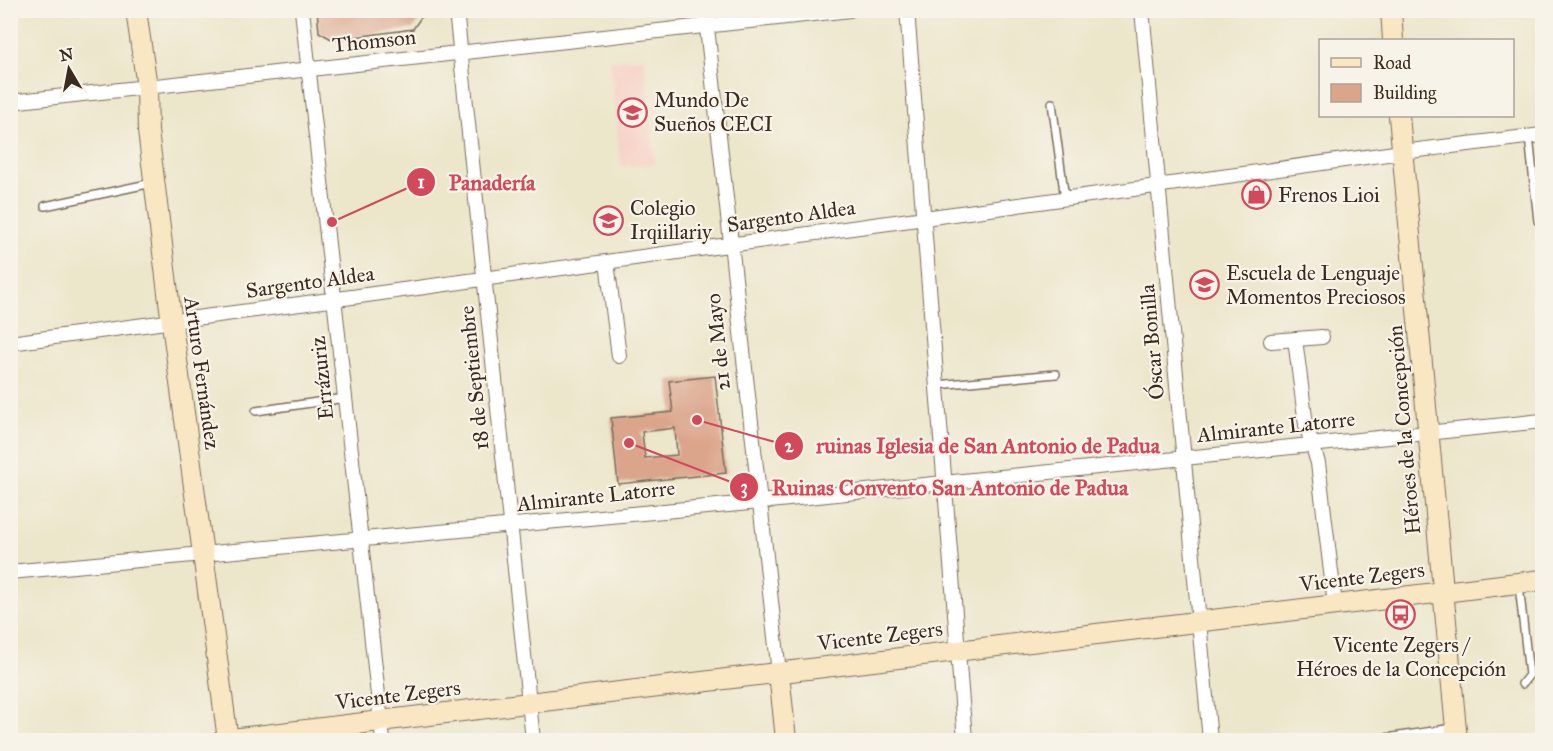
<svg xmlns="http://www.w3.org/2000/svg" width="1553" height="751" font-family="'IM FELL Great Primer',serif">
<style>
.built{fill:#f7d1c6}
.building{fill:#dba58b;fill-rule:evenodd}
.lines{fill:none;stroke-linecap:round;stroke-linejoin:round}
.lane-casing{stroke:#796c5b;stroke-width:10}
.street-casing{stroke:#796c5b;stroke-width:16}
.secondary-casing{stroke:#796c5b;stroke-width:22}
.lane{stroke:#fff;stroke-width:7}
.street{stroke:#fff;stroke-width:14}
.secondary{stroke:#f9e7c3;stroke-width:20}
.labels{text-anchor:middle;stroke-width:4.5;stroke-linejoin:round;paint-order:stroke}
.street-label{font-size:21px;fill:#3b2a1e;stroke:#f7f3e8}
.poi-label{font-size:21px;fill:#3b2a1e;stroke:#f7f3e8;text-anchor:start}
.leader{fill:none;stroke:#d1495b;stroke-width:2}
.callout-dot{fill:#d1495b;stroke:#f7f3e8;stroke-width:2}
.mark-label{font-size:18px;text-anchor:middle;font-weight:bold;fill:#fff}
.callout-label{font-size:22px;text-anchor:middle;font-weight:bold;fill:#d1495b;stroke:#f7f3e8;stroke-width:4.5;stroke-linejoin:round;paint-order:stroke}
</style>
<rect width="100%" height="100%" fill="#f7f3e8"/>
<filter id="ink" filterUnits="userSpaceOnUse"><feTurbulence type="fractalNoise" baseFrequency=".0167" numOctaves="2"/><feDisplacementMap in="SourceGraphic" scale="12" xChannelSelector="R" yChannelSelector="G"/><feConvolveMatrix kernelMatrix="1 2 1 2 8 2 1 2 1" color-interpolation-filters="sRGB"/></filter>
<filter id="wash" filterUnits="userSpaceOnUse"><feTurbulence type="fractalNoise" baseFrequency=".008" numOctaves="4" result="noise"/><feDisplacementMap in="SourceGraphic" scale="24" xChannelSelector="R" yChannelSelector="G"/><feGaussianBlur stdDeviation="1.35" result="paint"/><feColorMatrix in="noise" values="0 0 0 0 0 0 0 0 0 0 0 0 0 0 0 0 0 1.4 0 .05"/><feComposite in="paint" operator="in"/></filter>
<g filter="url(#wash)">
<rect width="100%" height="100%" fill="#ece6cb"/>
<path class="built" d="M 644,57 L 655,164 L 621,167 L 610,60 Z"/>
<g id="blocks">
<path class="building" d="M 317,10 L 426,10 L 413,29 L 333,40 L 319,32 Z
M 715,376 L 726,473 L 618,484 L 611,418 L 673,412 L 669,381 ZM 675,428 L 677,455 L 645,458 L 642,432 Z"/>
</g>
</g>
<g filter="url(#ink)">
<use href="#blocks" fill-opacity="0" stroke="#796c5b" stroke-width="1.5"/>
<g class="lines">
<defs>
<path id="lane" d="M 1052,103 L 1065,199
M 1529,136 L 1538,221
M 45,206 L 152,183
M 937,385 L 1056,374
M 256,411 L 345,398
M 1519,585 L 1529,675 L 1522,684
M 1373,740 L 1453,728"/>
<path id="street" d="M 302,10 L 383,740
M 456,10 L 533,740
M 705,10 L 779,673
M 907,10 L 965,740
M 1142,10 L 1210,740
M 10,102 L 850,10
M 607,262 L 619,356
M 1295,339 L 1306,425 L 1318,463 L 1335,605
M 1271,341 L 1322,337
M 10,343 L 352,297 L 1402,152 L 1542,135
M 10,572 L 760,502 L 1542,421"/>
<path id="secondary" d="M 136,10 L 147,87 L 148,131 L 169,301 L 228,740
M 1391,10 L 1393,40
M 1399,116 L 1457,740
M 779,673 L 786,740
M 223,740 L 1542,580"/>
</defs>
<use href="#lane" class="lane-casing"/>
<use href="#street" class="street-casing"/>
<use href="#secondary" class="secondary-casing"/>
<use href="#lane" class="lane"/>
<use href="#street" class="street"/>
<use href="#secondary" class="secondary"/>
</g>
</g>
<defs>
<symbol id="school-ring" viewBox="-11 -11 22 22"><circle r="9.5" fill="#f7f3e8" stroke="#d1495b" stroke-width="1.5"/><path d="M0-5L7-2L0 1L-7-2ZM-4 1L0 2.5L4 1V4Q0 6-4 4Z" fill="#d1495b"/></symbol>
<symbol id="shop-ring" viewBox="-11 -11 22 22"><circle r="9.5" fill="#f7f3e8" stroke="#d1495b" stroke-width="1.5"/><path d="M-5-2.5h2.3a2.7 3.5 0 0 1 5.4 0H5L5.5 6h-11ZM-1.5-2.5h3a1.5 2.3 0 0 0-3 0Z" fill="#d1495b"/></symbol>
<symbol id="bus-ring" viewBox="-11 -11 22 22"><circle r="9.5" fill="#f7f3e8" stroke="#d1495b" stroke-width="1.5"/><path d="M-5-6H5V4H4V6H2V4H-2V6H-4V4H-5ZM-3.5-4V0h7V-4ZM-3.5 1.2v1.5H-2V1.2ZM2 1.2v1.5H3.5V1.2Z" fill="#d1495b"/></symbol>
</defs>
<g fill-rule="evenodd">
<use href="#school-ring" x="616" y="96" width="33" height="33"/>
<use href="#shop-ring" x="1240" y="178" width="33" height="33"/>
<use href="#school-ring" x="592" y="204" width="33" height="33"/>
<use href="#school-ring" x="1188" y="268" width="33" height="33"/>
<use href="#bus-ring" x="1384" y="598" width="33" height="33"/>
</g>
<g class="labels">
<g class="street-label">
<text transform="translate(374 41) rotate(-6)" y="7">Thomson</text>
<text transform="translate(791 216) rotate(-8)" y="7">Sargento Aldea</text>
<text transform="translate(310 282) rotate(-8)" y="7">Sargento Aldea</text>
<text transform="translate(718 342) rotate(-96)" y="7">21 de Mayo</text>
<text transform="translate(1152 342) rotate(-95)" y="7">Óscar Bonilla</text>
<text transform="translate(202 373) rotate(82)" y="7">Arturo Fernández</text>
<text transform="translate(322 378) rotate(-96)" y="7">Errázuriz</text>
<text transform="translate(474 378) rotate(-96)" y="7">18 de Septiembre</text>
<text transform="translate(1276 427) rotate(-6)" y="7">Almirante Latorre</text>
<text transform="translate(1404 430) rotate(-95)" y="7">Héroes de la Concepción</text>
<text transform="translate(596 496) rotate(-6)" y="7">Almirante Latorre</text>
<text transform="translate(1362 577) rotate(-7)" y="7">Vicente Zegers</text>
<text transform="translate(880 636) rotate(-7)" y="7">Vicente Zegers</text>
<text transform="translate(398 695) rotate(-7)" y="7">Vicente Zegers</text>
</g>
<g class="poi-label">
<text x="654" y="107">Mundo De<tspan x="654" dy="24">Sueños CECI</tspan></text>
<text x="1278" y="202">Frenos Lioi</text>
<text x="630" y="215">Colegio<tspan x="630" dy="24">Irqiillariy</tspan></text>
<text x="1226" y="280">Escuela de Lenguaje<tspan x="1226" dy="24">Momentos Preciosos</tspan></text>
<text x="1401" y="652" text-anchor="middle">Vicente Zegers /<tspan x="1401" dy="24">Héroes de la Concepción</tspan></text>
</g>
</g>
<path class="leader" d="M332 222L421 182M697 420L789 446M629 443L744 487"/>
<g class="callout-dot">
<circle cx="332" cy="222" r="6"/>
<circle cx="697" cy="420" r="6"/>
<circle cx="629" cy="443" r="6"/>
<circle cx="421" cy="182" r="15"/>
<circle cx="789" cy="446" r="15"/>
<circle cx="744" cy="487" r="15"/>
</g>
<g class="mark-label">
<text x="421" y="188">1</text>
<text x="789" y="452">2</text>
<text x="744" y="493">3</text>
</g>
<g class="callout-label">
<text x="492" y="190">Panadería</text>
<text x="988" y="453">ruinas Iglesia de San Antonio de Padua</text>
<text x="950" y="495">Ruinas Convento San Antonio de Padua</text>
</g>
<rect width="1553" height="751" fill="none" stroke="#f7f3e8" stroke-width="36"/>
<rect x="1319" y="39" width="195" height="78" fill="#f7f3e8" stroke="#aca397" stroke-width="1.5"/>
<rect x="1331" y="58" width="30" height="9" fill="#f9e7c3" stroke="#aca397" stroke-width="1.5"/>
<text x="1373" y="69" font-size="18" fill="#3b2a1e">Road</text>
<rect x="1331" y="84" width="30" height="18" fill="#dba58b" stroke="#aca397" stroke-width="1.5"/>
<text x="1373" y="99" font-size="18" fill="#3b2a1e">Building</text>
<g transform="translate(69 69) rotate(350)" stroke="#f7f3e8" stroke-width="4.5" paint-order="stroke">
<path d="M0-4.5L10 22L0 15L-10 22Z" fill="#3b2a1e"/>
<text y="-9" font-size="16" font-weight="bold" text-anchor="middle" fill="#3b2a1e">N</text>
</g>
</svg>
